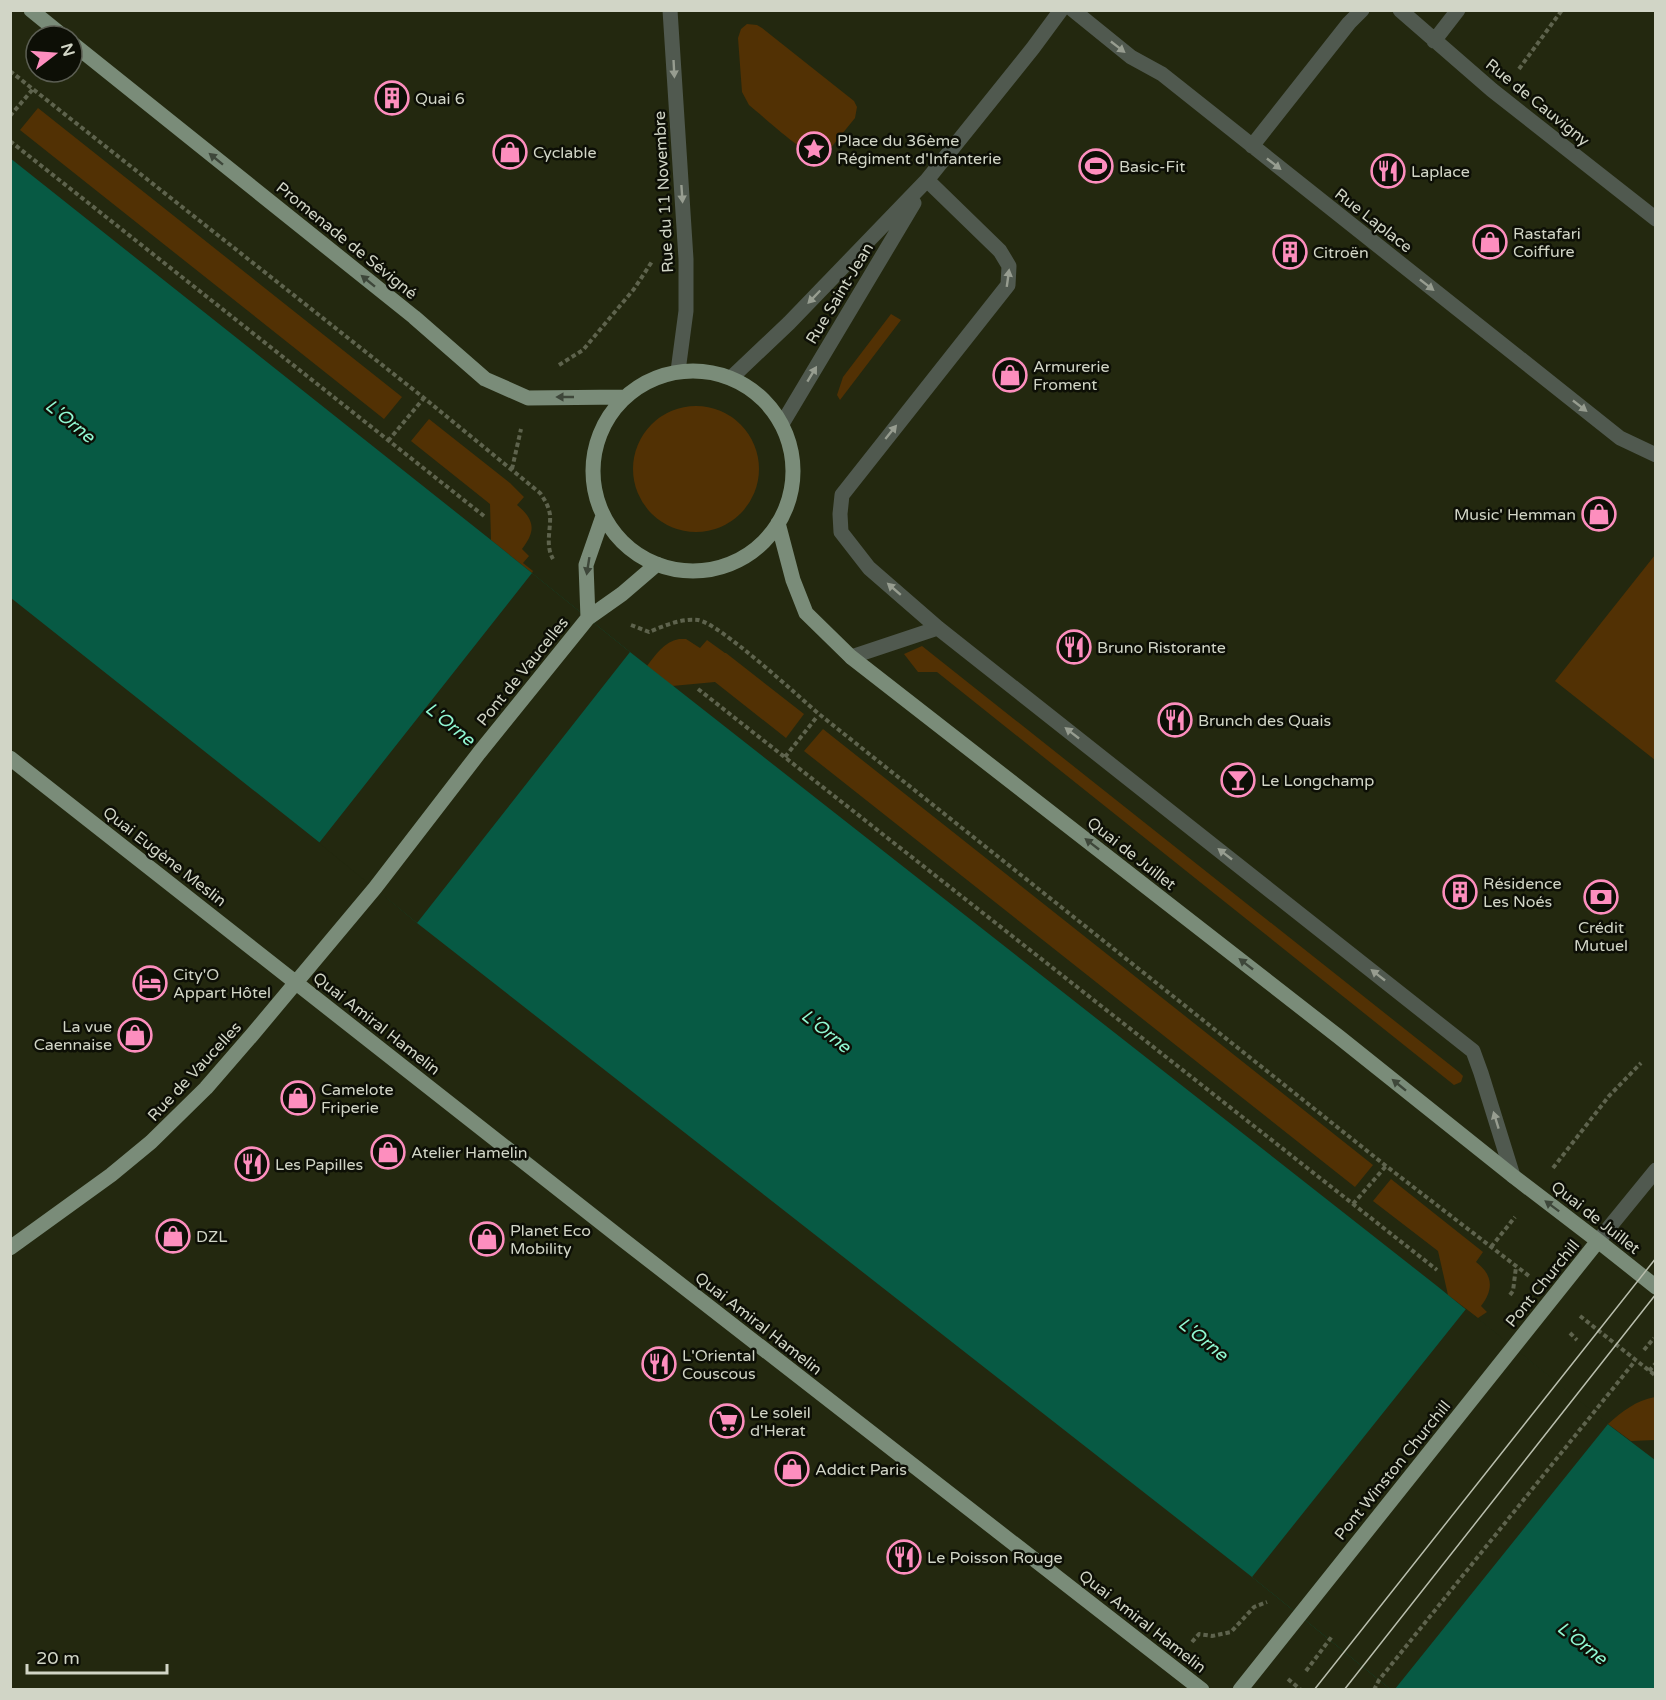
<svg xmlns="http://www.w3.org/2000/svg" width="1666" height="1700" font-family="'Varela Round',sans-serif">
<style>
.green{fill:#523104}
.water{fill:#075a44}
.pier{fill:#23280f}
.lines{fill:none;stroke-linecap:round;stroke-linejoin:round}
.path{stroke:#5e634d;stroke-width:4;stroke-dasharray:4.5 3;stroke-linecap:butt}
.minor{stroke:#50594f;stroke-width:15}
.major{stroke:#7a8c79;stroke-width:15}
.tram{stroke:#b9bead;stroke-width:1.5}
.oneway{fill:#979d90}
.oneway2{fill:#3e473a}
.labels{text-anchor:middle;stroke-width:5;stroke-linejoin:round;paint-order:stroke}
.poi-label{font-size:16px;fill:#d1d5c6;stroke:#0d0f06;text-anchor:start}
.street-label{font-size:16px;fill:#d1d5c6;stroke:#0d0f06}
.water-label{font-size:18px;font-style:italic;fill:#91f9d3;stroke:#0d0f06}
</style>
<rect width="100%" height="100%" fill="#23280f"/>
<path class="green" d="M 747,24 L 757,25 L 762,28 L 854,101 L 857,107 L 855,118 L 825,155 L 821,157 C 806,157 763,116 749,105 L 742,92 L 738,38 L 741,29 Z
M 38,108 L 402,397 L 384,419 L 20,130 Z
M 891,314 L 901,320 L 840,400 L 837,395 L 843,377 Z
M633 469a63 63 0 1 1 126 0a63 63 0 1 1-126 0Z
M 429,419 L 510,483 L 524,497 L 517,505 C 535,520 536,531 522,549 L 529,556 L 523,563 L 533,571 L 532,573 L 491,540 L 490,504 L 411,441 Z
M 1655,555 L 1655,760 L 1555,681 Z
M 679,639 L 686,639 L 700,648 L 707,640 L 725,653 L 726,653 L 804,714 L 786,738 L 715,682 L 672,686 L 647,666 C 656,654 664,642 679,639 Z
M 922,646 L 1459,1072 L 1463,1076 L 1461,1082 L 1454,1085 L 937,672 L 918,672 L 904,654 Z
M 823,729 L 1373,1165 L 1355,1187 L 804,751 Z
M 1391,1179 L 1483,1252 L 1476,1262 C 1493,1275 1494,1289 1481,1306 L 1487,1312 L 1478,1318 L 1448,1295 L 1438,1251 L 1373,1201 Z
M 1655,1397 L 1655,1440 L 1631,1441 L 1608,1424 C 1623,1411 1635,1401 1655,1397 Z"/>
<path class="water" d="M 10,158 L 491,540 L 630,652 L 1437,1286 L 1601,1419 L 1655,1460 L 1655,1689 L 1390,1689 L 1252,1577 L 417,923 L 329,850 L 11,598 Z"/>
<path class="pier" d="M 532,573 L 630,652 L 417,923 L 319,843 Z
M 1466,1309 L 1608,1424 L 1395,1689 L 1390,1689 L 1252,1577 Z"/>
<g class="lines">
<path class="path" d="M 1519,69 L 1562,10
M 10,71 L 424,398 L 540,493 C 545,500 549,507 550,515 C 551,530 545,545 553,559
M 10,116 L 33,89
M 10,141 L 484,516
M 559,365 L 583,350 L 634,289 L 653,260
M 388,441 L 424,398
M 512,469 L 521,429
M 631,625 L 649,632 C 663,626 682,618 698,620 C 719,623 798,696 819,714 L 1386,1166 L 1529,1276
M 698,689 L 1437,1270
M 785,757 L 816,718
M 1553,1168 L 1609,1096 L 1641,1063
M 1353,1204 L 1386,1166
M 1491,1247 L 1515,1217
M 1510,1295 L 1513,1291 L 1516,1267
M 1580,1316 L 1656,1376
M 1570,1333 L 1577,1340
M 1644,1350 L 1654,1338
M 1649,1371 L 1656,1363
M 1192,1642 L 1199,1634 L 1212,1636 L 1231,1632 L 1254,1607 L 1267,1602
M 1306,1671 L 1333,1635
M 1288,1679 L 1301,1690
M 1374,1690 L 1379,1680 L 1635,1361"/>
<path class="minor" d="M 670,10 L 686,259 L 686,311 L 678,371
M 1073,10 L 1131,57 L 1162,74 L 1620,438 L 1656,455
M 1400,10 L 1492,90 L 1656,219
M 1434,41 L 1458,10
M 1252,146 L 1349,23 L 1362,10
M 927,180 L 1000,251 L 1009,266 L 1008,285 L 842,495 L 840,514 L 841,532 L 869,568 L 938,628 L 1473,1051 L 1481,1073 L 1513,1176
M 731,378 L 789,323 L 927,180 L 1033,48 L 1061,10
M 782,424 L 914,203
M 851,657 L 938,628
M 1598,1241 L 1656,1170"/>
<path class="major" d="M 31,10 L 63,36
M 72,43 L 414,317 L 485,379 L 528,398 L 624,397
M593 471a100 100 0 1 1 200 0a100 100 0 1 1-200 0Z
M 778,523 L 793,580 L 806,613 L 851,657 L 1339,1037 L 1513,1176 L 1598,1241 L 1656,1287
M 588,618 L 586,565 L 603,516
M 10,758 L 622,1239 L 1202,1690
M 10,1248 L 111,1175 L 151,1142 L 206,1088 L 252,1035 L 375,888 L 479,753 L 588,618 L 622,594 L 657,564
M 1240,1690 L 1598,1241"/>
<path class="tram" d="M 1314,1690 L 1656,1258
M 1344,1690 L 1656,1294"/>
</g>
<defs><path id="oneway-solid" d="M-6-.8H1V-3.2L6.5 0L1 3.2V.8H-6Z" transform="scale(1.5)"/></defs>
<g class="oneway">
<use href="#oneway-solid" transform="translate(1118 47) rotate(38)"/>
<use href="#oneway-solid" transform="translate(674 69) rotate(87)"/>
<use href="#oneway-solid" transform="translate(1274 164) rotate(38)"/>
<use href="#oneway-solid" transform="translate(682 194) rotate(86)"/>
<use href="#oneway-solid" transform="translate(1008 278) rotate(-82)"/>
<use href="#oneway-solid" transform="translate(1427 285) rotate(38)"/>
<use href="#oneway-solid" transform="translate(814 297) rotate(134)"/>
<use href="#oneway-solid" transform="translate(812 374) rotate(-59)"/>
<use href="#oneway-solid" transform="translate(1580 406) rotate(38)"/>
<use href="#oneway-solid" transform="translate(891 432) rotate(-51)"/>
<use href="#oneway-solid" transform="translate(894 589) rotate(-139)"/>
<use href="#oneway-solid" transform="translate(1072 733) rotate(-142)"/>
<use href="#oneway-solid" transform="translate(1225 854) rotate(-142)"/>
<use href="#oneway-solid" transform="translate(1378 975) rotate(-142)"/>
<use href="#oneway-solid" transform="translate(1496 1120) rotate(-107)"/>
</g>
<g class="oneway2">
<use href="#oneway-solid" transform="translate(216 159) rotate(-141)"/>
<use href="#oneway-solid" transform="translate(368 281) rotate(-141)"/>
<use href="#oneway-solid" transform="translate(565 397) rotate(180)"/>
<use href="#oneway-solid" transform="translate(588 566) rotate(99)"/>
<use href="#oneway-solid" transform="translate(1092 844) rotate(-142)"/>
<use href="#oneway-solid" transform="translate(1246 964) rotate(-142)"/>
<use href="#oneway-solid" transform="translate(1399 1085) rotate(-141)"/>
<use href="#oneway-solid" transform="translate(1552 1206) rotate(-143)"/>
</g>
<defs>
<symbol id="building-ring" viewBox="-11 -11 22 22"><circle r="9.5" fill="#0d0f06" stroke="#fd8ebe" stroke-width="1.5"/><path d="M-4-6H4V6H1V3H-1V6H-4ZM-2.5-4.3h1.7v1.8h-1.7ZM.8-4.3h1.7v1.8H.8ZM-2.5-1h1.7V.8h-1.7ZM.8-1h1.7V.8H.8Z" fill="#fd8ebe"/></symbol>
<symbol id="sight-ring" viewBox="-11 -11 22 22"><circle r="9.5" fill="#0d0f06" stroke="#fd8ebe" stroke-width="1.5"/><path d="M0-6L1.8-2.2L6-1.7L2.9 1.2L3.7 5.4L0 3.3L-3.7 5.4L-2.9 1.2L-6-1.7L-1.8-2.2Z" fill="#fd8ebe"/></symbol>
<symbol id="shop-ring" viewBox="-11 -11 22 22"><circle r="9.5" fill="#0d0f06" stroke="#fd8ebe" stroke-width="1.5"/><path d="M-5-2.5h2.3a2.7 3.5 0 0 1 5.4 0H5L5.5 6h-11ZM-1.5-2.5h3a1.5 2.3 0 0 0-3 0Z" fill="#fd8ebe"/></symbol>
<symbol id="stadium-ring" viewBox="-11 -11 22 22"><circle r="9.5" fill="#0d0f06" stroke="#fd8ebe" stroke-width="1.5"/><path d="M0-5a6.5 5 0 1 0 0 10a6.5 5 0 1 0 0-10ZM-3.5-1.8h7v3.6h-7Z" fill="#fd8ebe"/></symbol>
<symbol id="restaurant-ring" viewBox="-11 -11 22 22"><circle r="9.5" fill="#0d0f06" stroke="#fd8ebe" stroke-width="1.5"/><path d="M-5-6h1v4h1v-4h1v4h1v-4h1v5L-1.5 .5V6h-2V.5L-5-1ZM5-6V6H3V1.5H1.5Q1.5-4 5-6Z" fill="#fd8ebe"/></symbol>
<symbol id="bar-ring" viewBox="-11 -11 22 22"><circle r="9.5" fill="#0d0f06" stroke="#fd8ebe" stroke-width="1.5"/><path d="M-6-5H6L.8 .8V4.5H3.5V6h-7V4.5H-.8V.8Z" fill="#fd8ebe"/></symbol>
<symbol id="bank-ring" viewBox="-11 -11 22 22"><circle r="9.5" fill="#0d0f06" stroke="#fd8ebe" stroke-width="1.5"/><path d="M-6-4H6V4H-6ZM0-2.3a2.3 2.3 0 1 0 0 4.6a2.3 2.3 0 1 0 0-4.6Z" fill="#fd8ebe"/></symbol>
<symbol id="hotel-ring" viewBox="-11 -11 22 22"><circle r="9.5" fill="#0d0f06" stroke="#fd8ebe" stroke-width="1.5"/><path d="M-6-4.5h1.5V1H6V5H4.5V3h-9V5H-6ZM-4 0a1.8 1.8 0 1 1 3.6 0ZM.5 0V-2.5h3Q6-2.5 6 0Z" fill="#fd8ebe"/></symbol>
<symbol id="supermarket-ring" viewBox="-11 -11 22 22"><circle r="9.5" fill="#0d0f06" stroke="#fd8ebe" stroke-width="1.5"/><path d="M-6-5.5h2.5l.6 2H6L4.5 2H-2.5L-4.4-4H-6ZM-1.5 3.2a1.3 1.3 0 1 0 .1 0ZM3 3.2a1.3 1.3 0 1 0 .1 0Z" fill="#fd8ebe"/></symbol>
</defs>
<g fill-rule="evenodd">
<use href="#building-ring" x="373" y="79" width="38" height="38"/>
<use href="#sight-ring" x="795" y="130" width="38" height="38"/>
<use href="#shop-ring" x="491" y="133" width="38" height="38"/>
<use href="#stadium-ring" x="1077" y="147" width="38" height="38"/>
<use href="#restaurant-ring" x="1369" y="152" width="38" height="38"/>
<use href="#shop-ring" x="1471" y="223" width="38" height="38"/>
<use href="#building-ring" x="1271" y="233" width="38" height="38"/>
<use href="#shop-ring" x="991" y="356" width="38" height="38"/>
<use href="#shop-ring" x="1580" y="495" width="38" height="38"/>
<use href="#restaurant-ring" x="1055" y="628" width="38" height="38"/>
<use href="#restaurant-ring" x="1156" y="701" width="38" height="38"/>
<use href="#bar-ring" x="1219" y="761" width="38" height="38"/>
<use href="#building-ring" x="1441" y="873" width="38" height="38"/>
<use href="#bank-ring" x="1582" y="878" width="38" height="38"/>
<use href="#hotel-ring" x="131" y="964" width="38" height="38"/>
<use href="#shop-ring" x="116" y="1016" width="38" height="38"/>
<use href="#shop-ring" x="279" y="1079" width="38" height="38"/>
<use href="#shop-ring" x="369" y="1133" width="38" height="38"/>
<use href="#restaurant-ring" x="233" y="1145" width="38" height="38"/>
<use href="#shop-ring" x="154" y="1217" width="38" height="38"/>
<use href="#shop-ring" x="468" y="1220" width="38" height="38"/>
<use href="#restaurant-ring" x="640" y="1345" width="38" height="38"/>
<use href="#supermarket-ring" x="708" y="1402" width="38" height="38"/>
<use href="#shop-ring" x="773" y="1450" width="38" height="38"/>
<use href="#restaurant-ring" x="885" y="1538" width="38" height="38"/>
</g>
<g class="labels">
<g class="poi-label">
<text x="415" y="104">Quai 6</text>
<text x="837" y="146">Place du 36ème<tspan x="837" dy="18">Régiment d'Infanterie</tspan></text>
<text x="533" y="158">Cyclable</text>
<text x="1119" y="172">Basic-Fit</text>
<text x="1411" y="177">Laplace</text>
<text x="1513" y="239">Rastafari<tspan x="1513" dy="18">Coiffure</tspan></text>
<text x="1313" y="258">Citroën</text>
<text x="1033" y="372">Armurerie<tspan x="1033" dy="18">Froment</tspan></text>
<text x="1576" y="520" text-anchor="end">Music' Hemman</text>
<text x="1097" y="653">Bruno Ristorante</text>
<text x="1198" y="726">Brunch des Quais</text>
<text x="1261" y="786">Le Longchamp</text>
<text x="1483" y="889">Résidence<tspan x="1483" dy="18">Les Noés</tspan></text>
<text x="1601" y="933" text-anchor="middle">Crédit<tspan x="1601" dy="18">Mutuel</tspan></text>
<text x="173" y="980">City'O<tspan x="173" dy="18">Appart Hôtel</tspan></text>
<text x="112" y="1032" text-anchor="end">La vue<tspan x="112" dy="18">Caennaise</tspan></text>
<text x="321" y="1095">Camelote<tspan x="321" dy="18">Friperie</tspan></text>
<text x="411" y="1158">Atelier Hamelin</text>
<text x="275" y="1170">Les Papilles</text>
<text x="510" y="1236">Planet Eco<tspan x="510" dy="18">Mobility</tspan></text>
<text x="196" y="1242">DZL</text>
<text x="682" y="1361">L'Oriental<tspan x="682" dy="18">Couscous</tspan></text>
<text x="750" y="1418">Le soleil<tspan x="750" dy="18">d'Herat</tspan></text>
<text x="815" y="1475">Addict Paris</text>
<text x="927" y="1563">Le Poisson Rouge</text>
</g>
<g class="street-label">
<text transform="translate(1538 102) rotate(39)" y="6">Rue de Cauvigny</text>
<text transform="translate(663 192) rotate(-93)" y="6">Rue du 11 Novembre</text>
<text transform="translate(1374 220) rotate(38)" y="6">Rue Laplace</text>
<text transform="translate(347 240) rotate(39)" y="6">Promenade de Sévigné</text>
<text transform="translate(839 293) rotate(-59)" y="6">Rue Saint-Jean</text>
<text transform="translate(522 671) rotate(-51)" y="6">Pont de Vaucelles</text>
<text transform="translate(1132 853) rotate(38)" y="6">Quai de Juillet</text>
<text transform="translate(165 856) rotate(38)" y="6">Quai Eugène Meslin</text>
<text transform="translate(377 1023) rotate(38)" y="6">Quai Amiral Hamelin</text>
<text transform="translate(194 1071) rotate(-47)" y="6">Rue de Vaucelles</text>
<text transform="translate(1596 1217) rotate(38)" y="6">Quai de Juillet</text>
<text transform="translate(1542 1283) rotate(-51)" y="6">Pont Churchill</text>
<text transform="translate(759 1323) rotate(38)" y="6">Quai Amiral Hamelin</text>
<text transform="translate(1392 1470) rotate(-51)" y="6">Pont Winston Churchill</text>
<text transform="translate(1143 1621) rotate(38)" y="6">Quai Amiral Hamelin</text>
</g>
<g class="water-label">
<text transform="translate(70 421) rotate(39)" y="6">L'Orne</text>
<text transform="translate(450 724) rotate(39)" y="6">L'Orne</text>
<text transform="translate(826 1031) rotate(39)" y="6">L'Orne</text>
<text transform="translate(1203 1339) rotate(39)" y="6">L'Orne</text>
<text transform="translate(1582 1643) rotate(38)" y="6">L'Orne</text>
</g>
</g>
<rect width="1666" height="1700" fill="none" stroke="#d1d5c6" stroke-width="24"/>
<g transform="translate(54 54) rotate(73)"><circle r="28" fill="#0d0f06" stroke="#5b5e53" stroke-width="1.5"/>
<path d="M0-4.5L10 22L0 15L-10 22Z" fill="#fd8ebe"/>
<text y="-9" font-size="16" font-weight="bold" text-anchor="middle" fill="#d1d5c6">N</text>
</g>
<path d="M27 1664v9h140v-9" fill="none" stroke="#d1d5c6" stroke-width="3"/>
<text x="36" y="1664" font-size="18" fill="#d1d5c6" stroke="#0d0f06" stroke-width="4.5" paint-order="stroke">20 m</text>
</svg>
